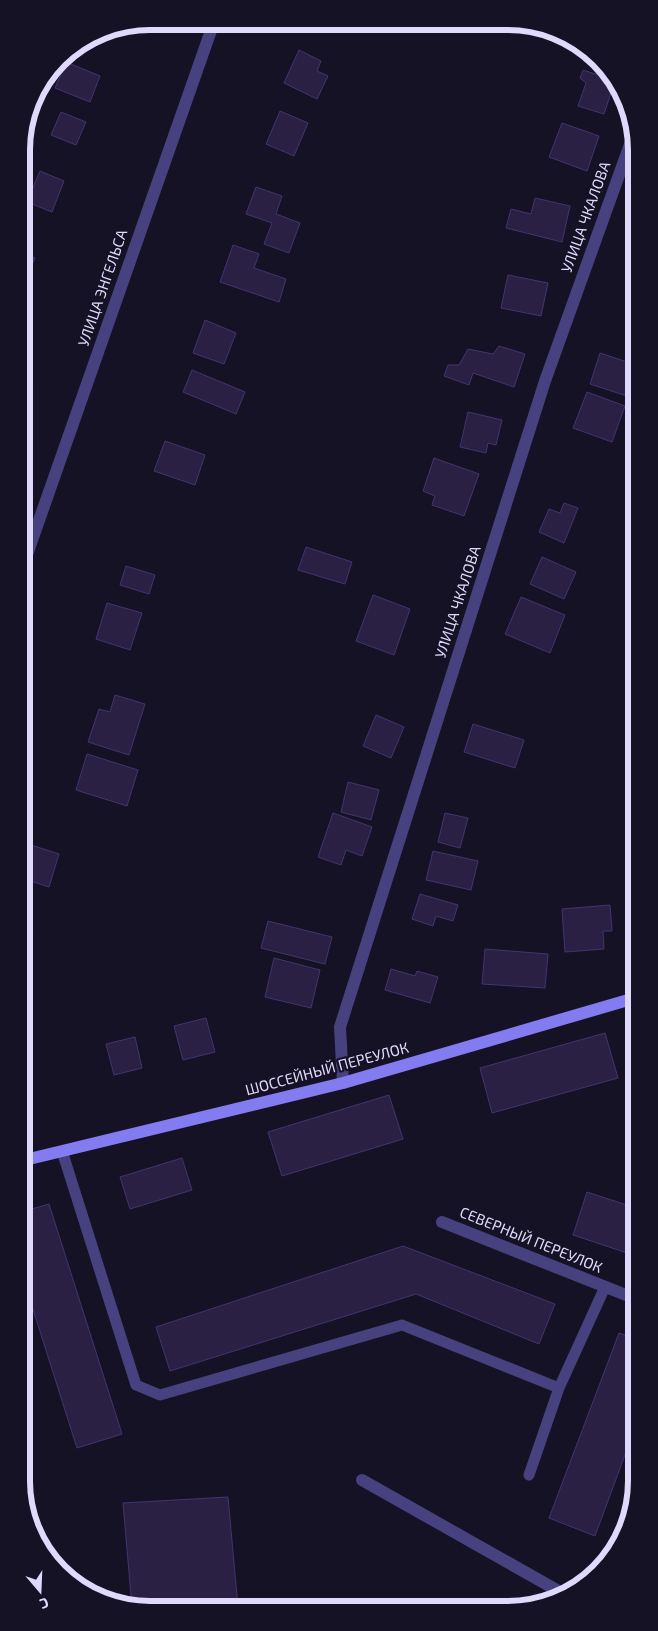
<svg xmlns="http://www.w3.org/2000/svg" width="658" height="1631" font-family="'Exo 2',sans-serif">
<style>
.building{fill:#292044;stroke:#42356e}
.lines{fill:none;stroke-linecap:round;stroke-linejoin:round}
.lane{stroke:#47427f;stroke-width:11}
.street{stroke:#47427f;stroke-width:12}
.secondary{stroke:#837cf1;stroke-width:12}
.labels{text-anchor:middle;stroke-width:4.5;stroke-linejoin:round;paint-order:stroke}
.street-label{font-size:15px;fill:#dfdafb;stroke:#161225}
.rim{fill:none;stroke:#dfdafb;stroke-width:6}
</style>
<rect width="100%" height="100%" fill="#161225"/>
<path class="building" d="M 299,50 L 321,61 L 317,71 L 328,76 L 317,99 L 284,83 Z
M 66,62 L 100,76 L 90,102 L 55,88 Z
M 583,70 L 611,79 L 614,84 L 604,114 L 578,106 L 586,83 L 580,78 Z
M 280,111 L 308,123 L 294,156 L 266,144 Z
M 61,112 L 86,122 L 76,145 L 51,135 Z
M 562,123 L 599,136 L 587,171 L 549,157 Z
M 40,171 L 64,181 L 52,212 L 27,202 Z
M 256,187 L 282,196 L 276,214 L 300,223 L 289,253 L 264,244 L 272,223 L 246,214 Z
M 535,198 L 570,206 L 562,242 L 506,228 L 511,209 L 531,214 Z
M 233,245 L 259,254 L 254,268 L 286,279 L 279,302 L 220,282 Z
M 22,253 L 35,258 L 22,289 Z
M 508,275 L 548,283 L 541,316 L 501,308 Z
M 205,320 L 236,333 L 224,364 L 193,353 Z
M 499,346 L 525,354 L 514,387 L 473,373 L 469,385 L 444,376 L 448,365 L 459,365 L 468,349 L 493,354 Z
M 600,353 L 633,364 L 633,398 L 590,384 Z
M 192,370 L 245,392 L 236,414 L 183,392 Z
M 587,392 L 625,406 L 612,442 L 573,428 Z
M 468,412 L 502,420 L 496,445 L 488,443 L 486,453 L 460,447 Z
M 165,441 L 205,455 L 195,485 L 154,471 Z
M 434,458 L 479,474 L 464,516 L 432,505 L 435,496 L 423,491 Z
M 564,503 L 578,508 L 564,543 L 539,532 L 549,509 L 560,513 Z
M 306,547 L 352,562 L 345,584 L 298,570 Z
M 542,557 L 576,572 L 564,599 L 530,584 Z
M 126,566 L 155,575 L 149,594 L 120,585 Z
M 373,595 L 410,609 L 394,655 L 356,641 Z
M 521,597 L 565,615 L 550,653 L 505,634 Z
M 107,603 L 142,613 L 130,650 L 96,639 Z
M 115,695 L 145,704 L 129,755 L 88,742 L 99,709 L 110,712 Z
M 376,715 L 404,727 L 391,758 L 363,746 Z
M 473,724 L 524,740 L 515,768 L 464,752 Z
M 87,754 L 138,770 L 127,806 L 76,790 Z
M 348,782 L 379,790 L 371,820 L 341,812 Z
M 333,813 L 372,827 L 362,856 L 346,850 L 341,865 L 318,857 Z
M 445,813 L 468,818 L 460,848 L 438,842 Z
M 28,844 L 59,854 L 49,887 L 24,879 L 24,857 Z
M 433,851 L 478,861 L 471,890 L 426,880 Z
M 420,894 L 458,905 L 453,921 L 436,916 L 433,926 L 412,919 Z
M 610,905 L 612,931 L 603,931 L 604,949 L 565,952 L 562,909 Z
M 268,921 L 332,937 L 325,964 L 261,948 Z
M 24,930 L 33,933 L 24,962 Z
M 485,949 L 548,954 L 545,988 L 482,984 Z
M 274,958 L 320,970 L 311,1008 L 265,997 Z
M 391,969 L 415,976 L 417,971 L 438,977 L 430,1003 L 385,990 Z
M 206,1018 L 215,1052 L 183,1060 L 174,1026 Z
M 605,1033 L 618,1078 L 492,1113 L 480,1068 Z
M 135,1037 L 142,1068 L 114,1075 L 106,1044 Z
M 389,1095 L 403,1139 L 282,1176 L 268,1132 Z
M 182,1158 L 192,1190 L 130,1209 L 120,1177 Z
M 587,1192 L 636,1208 L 636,1256 L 573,1235 Z
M 49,1204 L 122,1434 L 77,1448 L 25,1284 L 25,1211 Z
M 403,1246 L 555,1304 L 539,1344 L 416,1294 L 170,1371 L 156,1327 Z
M 619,1333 L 636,1339 L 636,1425 L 595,1536 L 549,1518 Z
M 228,1497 L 238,1607 L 132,1607 L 123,1503 Z"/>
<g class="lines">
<path class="lane" d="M 62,1151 L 136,1385 L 160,1395 L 402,1325 L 559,1388 L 605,1287
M 529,1475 L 559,1388"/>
<path class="street" d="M 23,566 L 214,22
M 343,1083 L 340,1027 L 545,381 L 633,136
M 442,1222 L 636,1299
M 362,1480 L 562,1593"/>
<path class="secondary" d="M 25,1160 L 343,1083 L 635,998"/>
</g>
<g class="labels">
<g class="street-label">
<text transform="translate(586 217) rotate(-70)" y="5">УЛИЦА ЧКАЛОВА</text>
<text transform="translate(103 288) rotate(-71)" y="5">УЛИЦА ЭНГЕЛЬСА</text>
<text transform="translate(458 602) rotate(-72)" y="5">УЛИЦА ЧКАЛОВА</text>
<text transform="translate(327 1069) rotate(-15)" y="5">ШОССЕЙНЫЙ ПЕРЕУЛОК</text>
<text transform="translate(531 1240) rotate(22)" y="5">СЕВЕРНЫЙ ПЕРЕУЛОК</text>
</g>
</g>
<path d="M0 0H658V1631H0ZM150 30H508A120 120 0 0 1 628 150V1481A120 120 0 0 1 508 1601H150A120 120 0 0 1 30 1481V150A120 120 0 0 1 150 30Z" fill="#161225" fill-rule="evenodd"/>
<path class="rim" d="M150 30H508A120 120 0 0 1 628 150V1481A120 120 0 0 1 508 1601H150A120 120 0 0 1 30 1481V150A120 120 0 0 1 150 30Z"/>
<g transform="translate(40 1591) rotate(161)" stroke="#161225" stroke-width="4" paint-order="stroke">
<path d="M0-4L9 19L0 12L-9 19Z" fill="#dfdafb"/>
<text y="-8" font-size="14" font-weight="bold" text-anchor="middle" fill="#dfdafb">С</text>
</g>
</svg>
